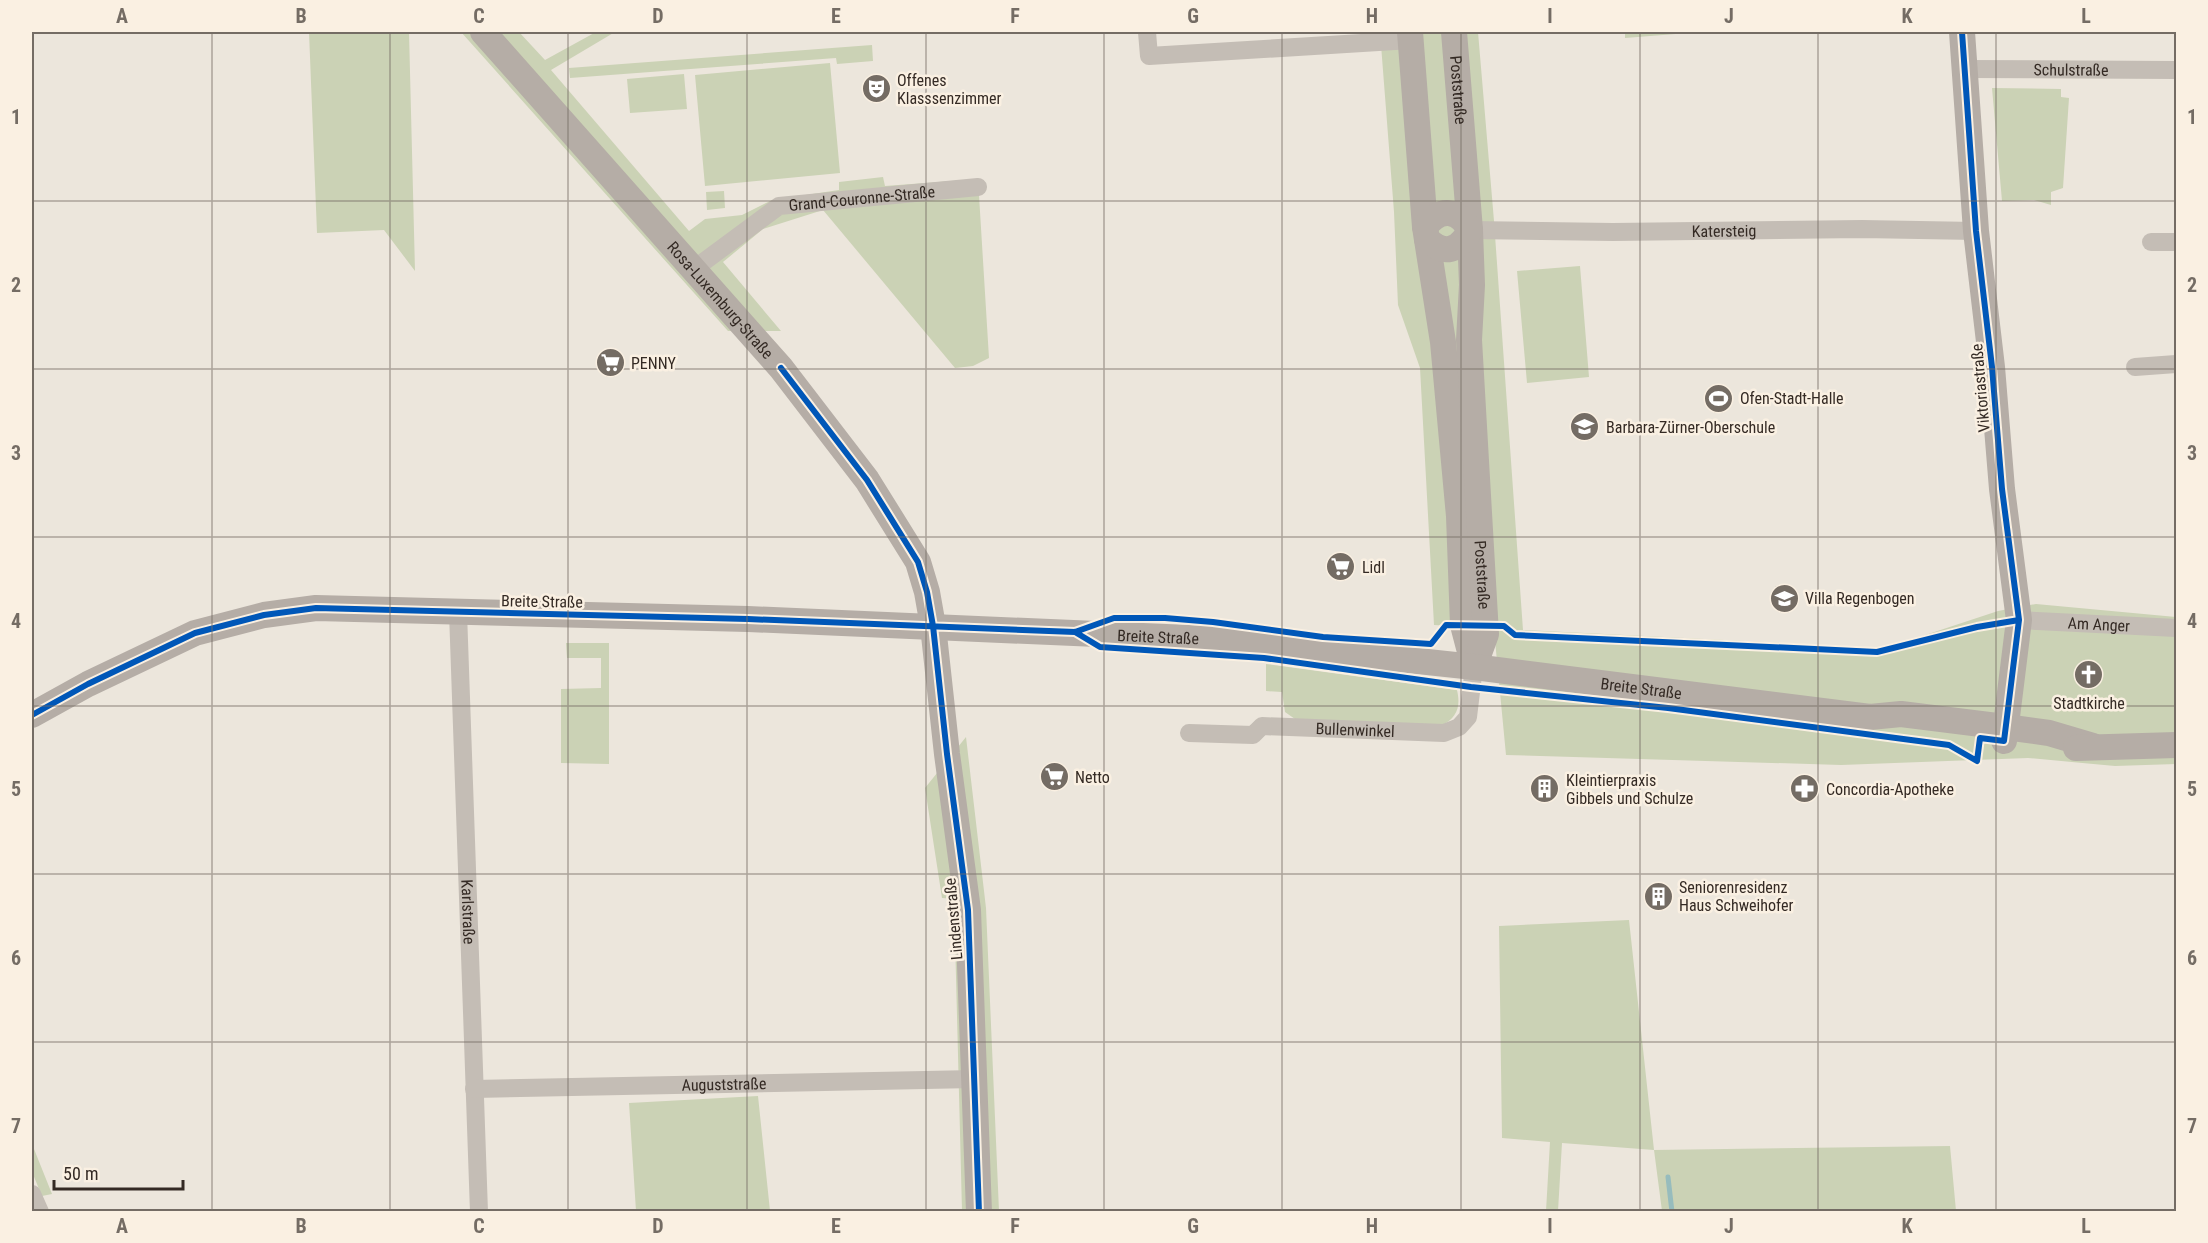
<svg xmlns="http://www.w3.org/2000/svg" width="2208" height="1243" font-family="'Roboto Condensed',sans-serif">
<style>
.green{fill:#cbd2b5}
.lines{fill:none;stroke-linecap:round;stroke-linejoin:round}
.stream{stroke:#97bcbd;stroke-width:5}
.street{stroke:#c4bdb5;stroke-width:18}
.secondary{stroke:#b5ada6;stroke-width:26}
.cycleway-casing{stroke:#faf0e2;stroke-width:10}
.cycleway{stroke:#0057b8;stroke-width:6}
.grid{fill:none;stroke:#746c64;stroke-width:1.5;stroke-opacity:0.55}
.labels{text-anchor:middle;stroke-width:5;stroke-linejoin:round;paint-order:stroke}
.street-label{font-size:16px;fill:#342a24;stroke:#faf0e2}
.poi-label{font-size:16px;fill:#342a24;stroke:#faf0e2;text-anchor:start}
.neatline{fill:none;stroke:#746c64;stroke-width:2}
.grid-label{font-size:20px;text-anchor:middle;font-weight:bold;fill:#746c64}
</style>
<rect width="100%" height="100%" fill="#ece6dc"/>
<path class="green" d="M 309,32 L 409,32 L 415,271 L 384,230 L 317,233 Z
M 461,32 L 519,32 L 545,60 L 596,32 L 615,32 L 551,70 L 689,231 L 705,219 L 742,215 L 772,200 L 839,190 L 839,182 L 883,177 L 885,186 L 978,179 L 989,358 L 973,366 L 955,368 L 823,210 L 763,229 L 723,262 L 781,331 L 728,331 Z
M 1380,32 L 1478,32 L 1494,221 L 1523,630 L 1886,648 L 1998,611 L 2036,604 L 2176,617 L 2176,764 L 2115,766 L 2028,758 L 1841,765 L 1506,755 L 1494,630 L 1508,629 L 1434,625 L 1420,368 L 1398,305 L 1394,212 Z
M 1625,32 L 1701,32 L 1625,38 Z
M 872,45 L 873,61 L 837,64 L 836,58 L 570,78 L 569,68 Z
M 830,63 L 840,173 L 705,186 L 695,75 Z
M 684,74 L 687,109 L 630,113 L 627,79 Z
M 1992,88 L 2061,89 L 2061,97 L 2069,98 L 2063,188 L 2051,192 L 2051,205 L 2034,200 L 2002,201 Z
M 724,191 L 725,208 L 707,210 L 706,192 Z
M 1580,266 L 1589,377 L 1527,383 L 1517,271 Z
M 566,643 L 609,643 L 609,764 L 561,763 L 561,689 L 601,688 L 601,658 L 567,658 Z
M 1266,664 L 1457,690 C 1461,707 1457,718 1441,726 L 1295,719 L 1285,712 L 1282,692 L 1266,691 Z
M 966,737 L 986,908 L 999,1211 L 962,1211 L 954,899 L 942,898 L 925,788 Z
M 1629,920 L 1654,1150 L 1950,1146 L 1956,1211 L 1662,1211 L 1654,1150 L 1562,1143 L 1558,1211 L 1546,1211 L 1550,1142 L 1502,1138 L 1499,926 Z
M 758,1096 L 770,1211 L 636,1211 L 629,1103 Z
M 32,1144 L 52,1194 L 42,1196 L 32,1172 Z"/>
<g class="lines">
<path class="stream" d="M 1668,1177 L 1672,1212"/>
<g class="street">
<path d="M 1147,32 L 1149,56 L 1411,40"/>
<path id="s1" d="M 1965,69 L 2176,70"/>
<path id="s2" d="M 1470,230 L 1613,232 L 1862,229 L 1976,231"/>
<path d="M 2151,242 L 2176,242"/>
<path id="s3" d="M 694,269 L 779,206 L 978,187"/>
<path d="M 2135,367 L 2176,364"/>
<path id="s4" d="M 458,612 L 479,1212"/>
<path id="s5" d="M 2019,620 L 2176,628"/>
<path id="s6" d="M 1189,733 L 1253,735 L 1262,726 L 1444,733 L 1459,727 L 1468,717 L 1474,667"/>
<path id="s7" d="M 474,1089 L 975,1079"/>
<path d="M 32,1194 L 40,1212"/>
</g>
<g class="secondary">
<path id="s8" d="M 483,32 L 781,368 L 867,480 L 918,562 L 927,592 L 933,626 L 947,754 L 968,910 L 979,1212"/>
<path d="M 1410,32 L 1425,227 L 1443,342 L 1459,516 L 1463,625 L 1474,667"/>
<path id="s9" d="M 1454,32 L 1470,230 L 1472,285 L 1469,340 L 1486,634 L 1474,667"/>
<path d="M 1962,32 L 1976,231 L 1992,367 L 2002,489 L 2019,620 L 2004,741"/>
<path d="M 1425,227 C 1440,207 1458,209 1470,230 C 1459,251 1444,256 1427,239"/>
<path id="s10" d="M 32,715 L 88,684 L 195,633 L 264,615 L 316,608 L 748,619 L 1212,639 L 1474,667 L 1870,717 L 1901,714 L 2005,727 L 2049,733 L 2093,746"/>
<path d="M 2076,748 L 2176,745"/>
</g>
<defs>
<path id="cycleway" d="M 781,368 L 867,480 L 918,562 L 927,592 L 933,626 L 947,754 L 968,910 L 979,1212
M 1075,632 L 1100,647 L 1264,658 L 1471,687 L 1668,708 L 1949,745 L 1977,761 L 1980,738 L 2004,741 L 2019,620 L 2002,489 L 1992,367 L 1976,231 L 1962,32
M 32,715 L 88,684 L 195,633 L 264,615 L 316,608 L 748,619 L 1075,632 L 1114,618 L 1165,618 L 1213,622 L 1323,637 L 1431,644 L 1446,625 L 1504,626 L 1515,635 L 1877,652 L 1977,627 L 2019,620"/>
</defs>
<use href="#cycleway" class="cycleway-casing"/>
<use href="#cycleway" class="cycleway"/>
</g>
<path class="grid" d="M 212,32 L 212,1212M 390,32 L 390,1212M 568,32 L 568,1212M 747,32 L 747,1212M 926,32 L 926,1212M 1104,32 L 1104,1212M 1282,32 L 1282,1212M 1461,32 L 1461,1212M 1640,32 L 1640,1212M 1818,32 L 1818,1212M 1996,32 L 1996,1212M 32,201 L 2176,201M 32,369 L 2176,369M 32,537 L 2176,537M 32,706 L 2176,706M 32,874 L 2176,874M 32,1042 L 2176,1042"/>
<defs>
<symbol id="theatre-disc" viewBox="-11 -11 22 22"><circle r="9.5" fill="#746c64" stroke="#faf0e2"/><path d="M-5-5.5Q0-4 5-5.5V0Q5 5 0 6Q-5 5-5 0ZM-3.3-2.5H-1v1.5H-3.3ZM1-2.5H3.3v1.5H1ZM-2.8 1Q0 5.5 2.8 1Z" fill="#fff"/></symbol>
<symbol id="supermarket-disc" viewBox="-11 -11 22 22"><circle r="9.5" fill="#746c64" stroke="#faf0e2"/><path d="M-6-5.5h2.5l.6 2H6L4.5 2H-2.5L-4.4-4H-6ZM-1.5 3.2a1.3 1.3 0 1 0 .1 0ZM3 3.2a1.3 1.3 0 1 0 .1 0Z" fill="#fff"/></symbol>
<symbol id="stadium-disc" viewBox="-11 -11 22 22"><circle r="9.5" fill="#746c64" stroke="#faf0e2"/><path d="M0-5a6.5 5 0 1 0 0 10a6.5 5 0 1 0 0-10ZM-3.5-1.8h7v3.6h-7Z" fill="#fff"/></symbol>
<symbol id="school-disc" viewBox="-11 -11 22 22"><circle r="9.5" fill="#746c64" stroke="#faf0e2"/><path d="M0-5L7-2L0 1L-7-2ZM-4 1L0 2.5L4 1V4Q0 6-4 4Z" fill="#fff"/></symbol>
<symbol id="church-disc" viewBox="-11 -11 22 22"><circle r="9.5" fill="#746c64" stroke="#faf0e2"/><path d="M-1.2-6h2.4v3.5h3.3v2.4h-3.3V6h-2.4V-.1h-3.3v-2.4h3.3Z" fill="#fff"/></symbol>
<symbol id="building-disc" viewBox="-11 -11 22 22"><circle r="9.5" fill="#746c64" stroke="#faf0e2"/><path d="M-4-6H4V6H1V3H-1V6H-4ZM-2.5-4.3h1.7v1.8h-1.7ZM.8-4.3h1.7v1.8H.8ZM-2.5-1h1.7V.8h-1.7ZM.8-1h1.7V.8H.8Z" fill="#fff"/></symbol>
<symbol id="pharmacy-disc" viewBox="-11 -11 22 22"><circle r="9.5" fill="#746c64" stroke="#faf0e2"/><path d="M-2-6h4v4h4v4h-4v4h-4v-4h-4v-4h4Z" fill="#fff"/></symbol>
</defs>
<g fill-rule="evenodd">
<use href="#theatre-disc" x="860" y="72" width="33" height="33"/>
<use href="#supermarket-disc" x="594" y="346" width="33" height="33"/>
<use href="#stadium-disc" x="1702" y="382" width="33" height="33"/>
<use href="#school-disc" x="1568" y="410" width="33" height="33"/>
<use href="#supermarket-disc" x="1324" y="550" width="33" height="33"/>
<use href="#school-disc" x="1768" y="582" width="33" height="33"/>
<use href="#church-disc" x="2072" y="658" width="33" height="33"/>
<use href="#supermarket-disc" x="1038" y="760" width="33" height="33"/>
<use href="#building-disc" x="1528" y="772" width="33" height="33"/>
<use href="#pharmacy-disc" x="1788" y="772" width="33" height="33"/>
<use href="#building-disc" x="1642" y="880" width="33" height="33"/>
</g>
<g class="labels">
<g class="street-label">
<text dy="6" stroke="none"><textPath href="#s1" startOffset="106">Schulstraße</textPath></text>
<text dy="6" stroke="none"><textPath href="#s9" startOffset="58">Poststraße</textPath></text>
<text dy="6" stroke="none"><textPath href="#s3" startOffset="189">Grand-Couronne-Straße</textPath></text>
<text dy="6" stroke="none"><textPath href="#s2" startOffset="254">Katersteig</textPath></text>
<text dy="6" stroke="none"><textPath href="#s8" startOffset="358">Rosa-Luxemburg-Straße</textPath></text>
<text transform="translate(1980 388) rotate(-95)" y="6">Viktoriastraße</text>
<text dy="6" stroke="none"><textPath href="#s9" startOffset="544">Poststraße</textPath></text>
<text transform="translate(542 601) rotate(1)" y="6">Breite Straße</text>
<text dy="6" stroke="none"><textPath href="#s5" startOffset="80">Am Anger</textPath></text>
<text dy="6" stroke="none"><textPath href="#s10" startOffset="1149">Breite Straße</textPath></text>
<text dy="6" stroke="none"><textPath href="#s10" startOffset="1635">Breite Straße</textPath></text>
<text dy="6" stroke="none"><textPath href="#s6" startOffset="170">Bullenwinkel</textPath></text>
<text dy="6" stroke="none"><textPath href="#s4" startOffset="300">Karlstraße</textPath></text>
<text transform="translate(953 919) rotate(-95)" y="6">Lindenstraße</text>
<text dy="6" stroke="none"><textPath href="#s7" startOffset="250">Auguststraße</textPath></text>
</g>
<g class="poi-label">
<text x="897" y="86">Offenes<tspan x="897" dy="18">Klasssenzimmer</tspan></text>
<text x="631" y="369">PENNY</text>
<text x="1740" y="404">Ofen-Stadt-Halle</text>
<text x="1606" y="433">Barbara-Zürner-Oberschule</text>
<text x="1362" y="573">Lidl</text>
<text x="1805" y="604">Villa Regenbogen</text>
<text x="2089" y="709" text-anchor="middle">Stadtkirche</text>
<text x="1075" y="783">Netto</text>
<text x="1566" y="786">Kleintierpraxis<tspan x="1566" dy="18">Gibbels und Schulze</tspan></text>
<text x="1826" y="795">Concordia-Apotheke</text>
<text x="1679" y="893">Seniorenresidenz<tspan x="1679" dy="18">Haus Schweihofer</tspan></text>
</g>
</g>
<rect width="2208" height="1243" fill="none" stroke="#faf0e2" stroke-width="66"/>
<path d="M54 1180v9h129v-9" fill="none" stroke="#342a24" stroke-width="3"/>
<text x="63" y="1180" font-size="18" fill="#342a24" stroke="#faf0e2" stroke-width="4.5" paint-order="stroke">50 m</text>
<rect x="33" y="33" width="2142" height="1177" class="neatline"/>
<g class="grid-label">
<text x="122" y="23">A</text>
<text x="301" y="23">B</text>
<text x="479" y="23">C</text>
<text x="658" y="23">D</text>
<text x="836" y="23">E</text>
<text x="1015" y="23">F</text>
<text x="1193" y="23">G</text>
<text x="1372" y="23">H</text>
<text x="1550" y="23">I</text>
<text x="1729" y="23">J</text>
<text x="1907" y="23">K</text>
<text x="2086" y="23">L</text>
<text x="16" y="124">1</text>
<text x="2192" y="124">1</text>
<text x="16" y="292">2</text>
<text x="2192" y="292">2</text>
<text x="16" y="460">3</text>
<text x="2192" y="460">3</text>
<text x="16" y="628">4</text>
<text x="2192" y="628">4</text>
<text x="16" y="796">5</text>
<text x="2192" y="796">5</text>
<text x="16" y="965">6</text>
<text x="2192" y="965">6</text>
<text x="16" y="1133">7</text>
<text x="2192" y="1133">7</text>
<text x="122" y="1233">A</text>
<text x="301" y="1233">B</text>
<text x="479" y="1233">C</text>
<text x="658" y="1233">D</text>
<text x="836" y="1233">E</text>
<text x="1015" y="1233">F</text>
<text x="1193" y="1233">G</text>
<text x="1372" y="1233">H</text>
<text x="1550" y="1233">I</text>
<text x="1729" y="1233">J</text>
<text x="1907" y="1233">K</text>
<text x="2086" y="1233">L</text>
</g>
</svg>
